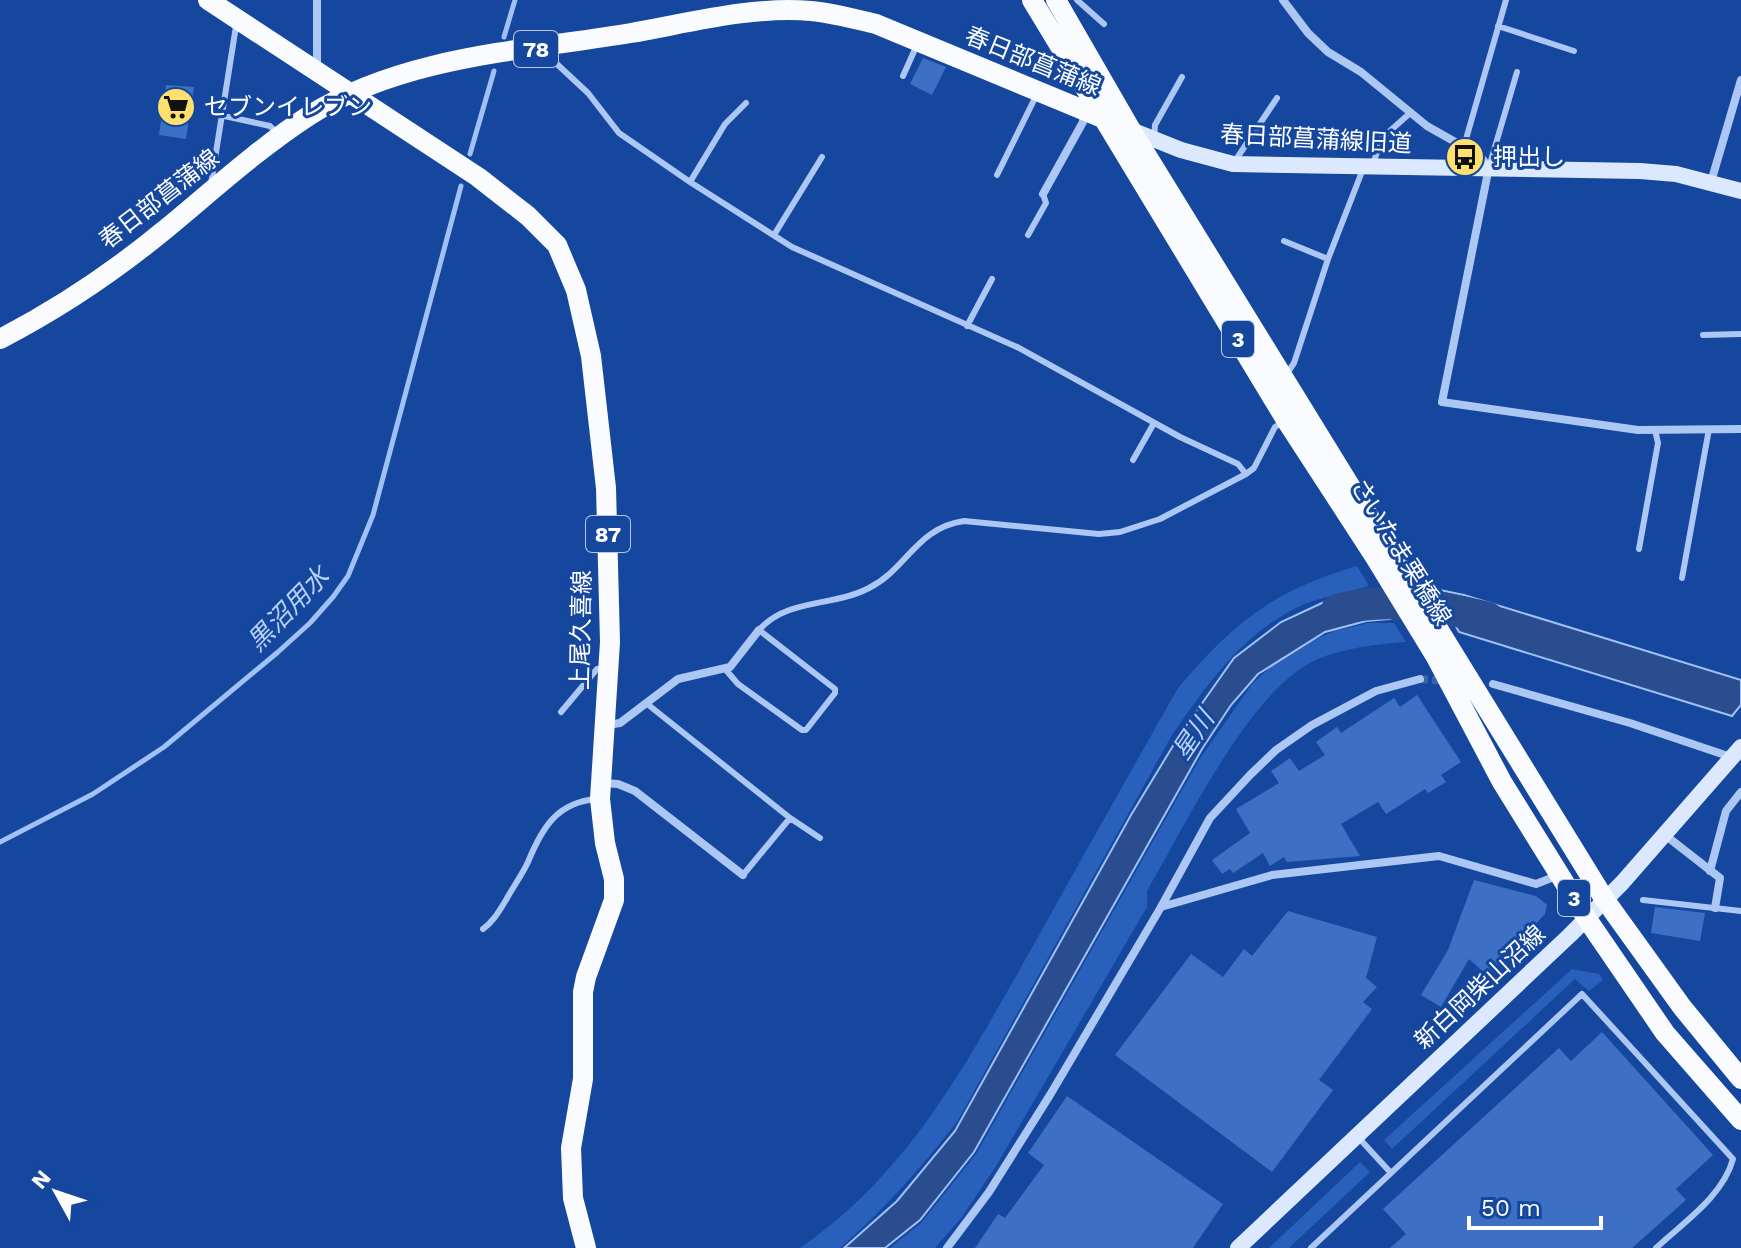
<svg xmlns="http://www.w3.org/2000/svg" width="1741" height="1248" font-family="'Work Sans','Noto Sans JP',sans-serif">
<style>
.green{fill:#2860bb}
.water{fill:#294d8e;stroke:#9fc1f6;stroke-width:2}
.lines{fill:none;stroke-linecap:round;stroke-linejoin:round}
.stream{stroke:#9fc1f6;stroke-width:5}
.river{stroke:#294d8e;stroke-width:32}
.building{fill:#3d70c4}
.street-tunnel{stroke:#3863ad;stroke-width:8;stroke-dasharray:8 4;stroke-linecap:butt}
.lane{stroke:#acc7f3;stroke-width:6}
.street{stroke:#acc7f3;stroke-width:8}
.secondary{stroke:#dce8fd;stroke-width:16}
.primary{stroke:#f9fbff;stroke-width:20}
.labels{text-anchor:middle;stroke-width:6;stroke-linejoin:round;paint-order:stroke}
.shield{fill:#15479e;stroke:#b9c8e2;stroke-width:2}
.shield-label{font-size:22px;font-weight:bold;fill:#fff}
.street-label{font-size:24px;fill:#fff;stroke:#15479e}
.poi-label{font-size:24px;fill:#fff;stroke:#15479e;text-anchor:start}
.water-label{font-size:26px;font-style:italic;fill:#b9d2fa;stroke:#15479e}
</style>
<rect width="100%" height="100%" fill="#15479e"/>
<path class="green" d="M 1357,566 L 1369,586 C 1347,593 1319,597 1298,607 C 1241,635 1207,685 1172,735 L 957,1122 C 921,1168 884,1210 840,1248 L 800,1248 C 913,1171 972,1053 1038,937 C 1084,854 1131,771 1178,688 C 1235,622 1272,591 1357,566 Z
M 1368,623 L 1394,623 L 1406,642 C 1375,645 1345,647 1316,660 C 1250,689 1184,828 1147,891 L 1147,907 L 996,1166 L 962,1217 L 935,1248 L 890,1248 L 921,1223 L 976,1154 L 1199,760 L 1252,684 L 1288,651 L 1335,631 Z
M 1572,969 L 1599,974 L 1603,980 L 1589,991 L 1575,979 L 1392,1149 L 1384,1140 Z
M 1360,1162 L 1370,1172 L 1289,1248 L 1269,1248 Z"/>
<path class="water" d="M 1435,589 L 1464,595 L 1741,680 L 1741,705 L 1732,716 L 1459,632 Z
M 1372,591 L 1390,619 L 1366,621 L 1325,632 L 1258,674 L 1231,705 L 1202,749 L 974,1152 L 920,1220 L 885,1248 L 844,1248 L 897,1201 L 955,1131 L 1131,815 L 1179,736 L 1234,658 L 1281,622 L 1322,603 Z"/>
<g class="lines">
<path class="stream" d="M 504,37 L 515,0
M 470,154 L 494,71
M 0,842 L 93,794 L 164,747 L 278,652 L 310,623 L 333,597 L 348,576 L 373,515 L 461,186"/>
<path class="river" d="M 1337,610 C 1385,596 1440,606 1488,618"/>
</g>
<path class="building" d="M 923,58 L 946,67 L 932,95 L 910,84 Z
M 166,85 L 194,87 L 186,139 L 159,135 Z
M 1417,695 L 1461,762 L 1441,775 L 1446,782 L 1428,793 L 1425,789 L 1386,814 L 1378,802 L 1341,824 L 1360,856 L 1287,862 L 1284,857 L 1270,866 L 1263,853 L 1233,873 L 1230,869 L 1222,874 L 1212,860 L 1250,833 L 1236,809 L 1279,783 L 1271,771 L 1290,758 L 1299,771 L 1325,755 L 1316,742 L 1337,727 L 1341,733 L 1394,698 L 1400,707 Z
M 1474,880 L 1536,896 L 1547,905 L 1545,914 L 1488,976 L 1469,959 L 1441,1007 L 1421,995 L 1448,950 Z
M 1655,907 L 1705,913 L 1700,941 L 1651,933 Z
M 1288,911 L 1377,937 L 1366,978 L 1377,987 L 1363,1002 L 1372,1009 L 1319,1080 L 1333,1090 L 1272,1172 L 1115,1055 L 1191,954 L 1223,977 L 1244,949 L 1252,956 Z
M 1602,1032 L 1713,1155 L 1676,1189 L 1686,1200 L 1632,1248 L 1390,1248 L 1406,1234 L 1383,1209 L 1559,1048 L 1571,1061 Z
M 1067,1096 L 1223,1204 L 1193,1248 L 975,1248 L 998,1214 L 1005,1218 L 1044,1165 L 1028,1153 Z"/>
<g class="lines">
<path class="street-tunnel" d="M 1420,679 L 1445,681"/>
<path class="lane" d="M 1077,0 L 1104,24
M 1498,26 L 1574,51
M 544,52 L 588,93 L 619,133 L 690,182 L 792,247 L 1017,347 L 1180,437 L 1238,464 L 1246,474
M 903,76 L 916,47
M 220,115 L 270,126 L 277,133
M 1154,139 L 1155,125 L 1182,77
M 1464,146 L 1506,0
M 1235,161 L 1277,98
M 1373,164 L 1382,138 L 1409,114
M 1489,167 L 1517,72
M 997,175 L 1037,94
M 690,182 L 725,124 L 746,103
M 211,184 L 236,26
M 774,235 L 822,157
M 1028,235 L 1046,203 L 1043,194
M 1284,241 L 1328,259
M 967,326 L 992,279
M 1703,335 L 1741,334
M 1286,375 L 1294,363 L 1328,259 L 1363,169
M 1133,460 L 1154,423
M 1639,549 L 1658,443 L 1655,430
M 1682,578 L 1709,429
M 725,669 L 738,684 L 802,730 L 806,730 L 835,693 L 835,689 L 759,630 C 787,598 833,607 869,588 C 907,569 916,528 964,521 L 1099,534 L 1120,532 L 1160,519 L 1246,474 L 1254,468 L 1275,427 L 1283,422
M 646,703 L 790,818 L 820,838
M 561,712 L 597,669 L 604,668
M 743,875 L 790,818
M 1643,900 L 1741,911
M 483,929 C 494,921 499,911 506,900 C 513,887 522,875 528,862 C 542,828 557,802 597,799
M 1357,1136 L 1391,1173
M 1311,1248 L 1582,994 L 1733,1159 C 1723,1196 1684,1222 1656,1248"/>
<path class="street" d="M 317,0 L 317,67
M 1283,0 L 1308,33 L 1328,52 L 1361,72 L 1427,126 L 1480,156 L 1489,167 L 1442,402 L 1638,430 L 1741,429
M 1711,182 L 1741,80
M 1043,194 L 1083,122 L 1083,113
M 1493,684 L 1630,723 L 1731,757
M 607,725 L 620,723 L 678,679 L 730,667 L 759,630
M 603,783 L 618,784 L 635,791 L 743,875
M 1665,835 L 1720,878 L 1715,908
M 1710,871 L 1726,811 L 1741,792
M 1161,907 L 1272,875 L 1439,856 L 1536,884 L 1559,875
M 947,1248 L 989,1192 L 1050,1095 L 1161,907 L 1210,818 L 1250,775 L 1276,750 L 1312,725 L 1376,691 L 1420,679"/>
<path class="secondary" d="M 1131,130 L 1181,150 L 1233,164 L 1640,171 L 1676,174 L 1741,191
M 1238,1248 L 1570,935 L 1622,883 L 1741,747"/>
<path class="primary" d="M 208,0 L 478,177 L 528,216 L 557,245 L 576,290 L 591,356 L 606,488 L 610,642 L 600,799 L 605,843 L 614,879 L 614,900 L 586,977 L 583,992 L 583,1079 L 571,1148 L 573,1198 L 586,1248
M 1032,0 L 1286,420 L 1375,557 L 1436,657 L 1502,782 L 1587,919 L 1665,1033 L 1741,1120
M 1056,0 L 1131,130 L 1605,900 L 1682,1007 L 1741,1079
M 0,339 C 60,308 115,271 167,228 C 213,190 259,148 310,115 C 404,56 523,51 631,33 C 689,23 751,6 811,11 C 833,13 855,19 876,24 L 1105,119"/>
</g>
<defs>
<symbol id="supermarket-disc" viewBox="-11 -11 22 22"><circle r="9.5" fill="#ffe06f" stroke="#15479e"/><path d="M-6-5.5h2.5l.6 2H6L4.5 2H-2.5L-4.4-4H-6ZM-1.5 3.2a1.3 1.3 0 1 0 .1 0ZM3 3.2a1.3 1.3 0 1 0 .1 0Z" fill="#111"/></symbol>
<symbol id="bus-disc" viewBox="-11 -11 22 22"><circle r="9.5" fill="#ffe06f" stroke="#15479e"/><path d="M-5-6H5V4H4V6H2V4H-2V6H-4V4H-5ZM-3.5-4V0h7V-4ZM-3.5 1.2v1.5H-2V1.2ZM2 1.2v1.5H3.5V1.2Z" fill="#111"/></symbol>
</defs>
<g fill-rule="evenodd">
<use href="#supermarket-disc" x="154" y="85" width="44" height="44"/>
<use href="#bus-disc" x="1443" y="135" width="44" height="44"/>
</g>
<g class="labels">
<g class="shield">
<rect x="514" y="31" width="44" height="36" rx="6"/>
<rect x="1222" y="321" width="32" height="36" rx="6"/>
<rect x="586" y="516" width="44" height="36" rx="6"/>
<rect x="1558" y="880" width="32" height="36" rx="6"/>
</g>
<g class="shield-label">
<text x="536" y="57">78</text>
<text x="1238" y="347">3</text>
<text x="608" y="542">87</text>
<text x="1574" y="906">3</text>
</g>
<g class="street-label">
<text transform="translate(1033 61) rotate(22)" y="8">春日部菖蒲線</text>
<text transform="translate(1316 139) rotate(3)" y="8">春日部菖蒲線旧道</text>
<text transform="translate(159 199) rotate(-38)" y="8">春日部菖蒲線</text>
<text transform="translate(1401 552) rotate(58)" y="8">さいたま栗橋線</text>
<text transform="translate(581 630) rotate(-89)" y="8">上尾久喜線</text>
<text transform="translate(1480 987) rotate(-43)" y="8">新白岡柴山沼線</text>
</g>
<g class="poi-label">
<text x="204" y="115">セブンイレブン</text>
<text x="1493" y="165">押出し</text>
</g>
<g class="water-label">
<text transform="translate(288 609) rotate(-46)" y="9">黒沼用水</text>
<text transform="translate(1193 735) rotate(-56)" y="9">星川</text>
</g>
</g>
<g transform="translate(56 1192) rotate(310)" stroke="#15479e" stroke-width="6" paint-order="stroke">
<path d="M0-6L14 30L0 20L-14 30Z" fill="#ffffff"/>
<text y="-12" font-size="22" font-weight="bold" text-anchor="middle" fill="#ffffff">N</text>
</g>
<path d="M1469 1216v12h132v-12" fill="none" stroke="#ffffff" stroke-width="4"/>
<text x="1481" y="1216" font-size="24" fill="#ffffff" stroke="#15479e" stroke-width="6" paint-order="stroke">50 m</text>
</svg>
